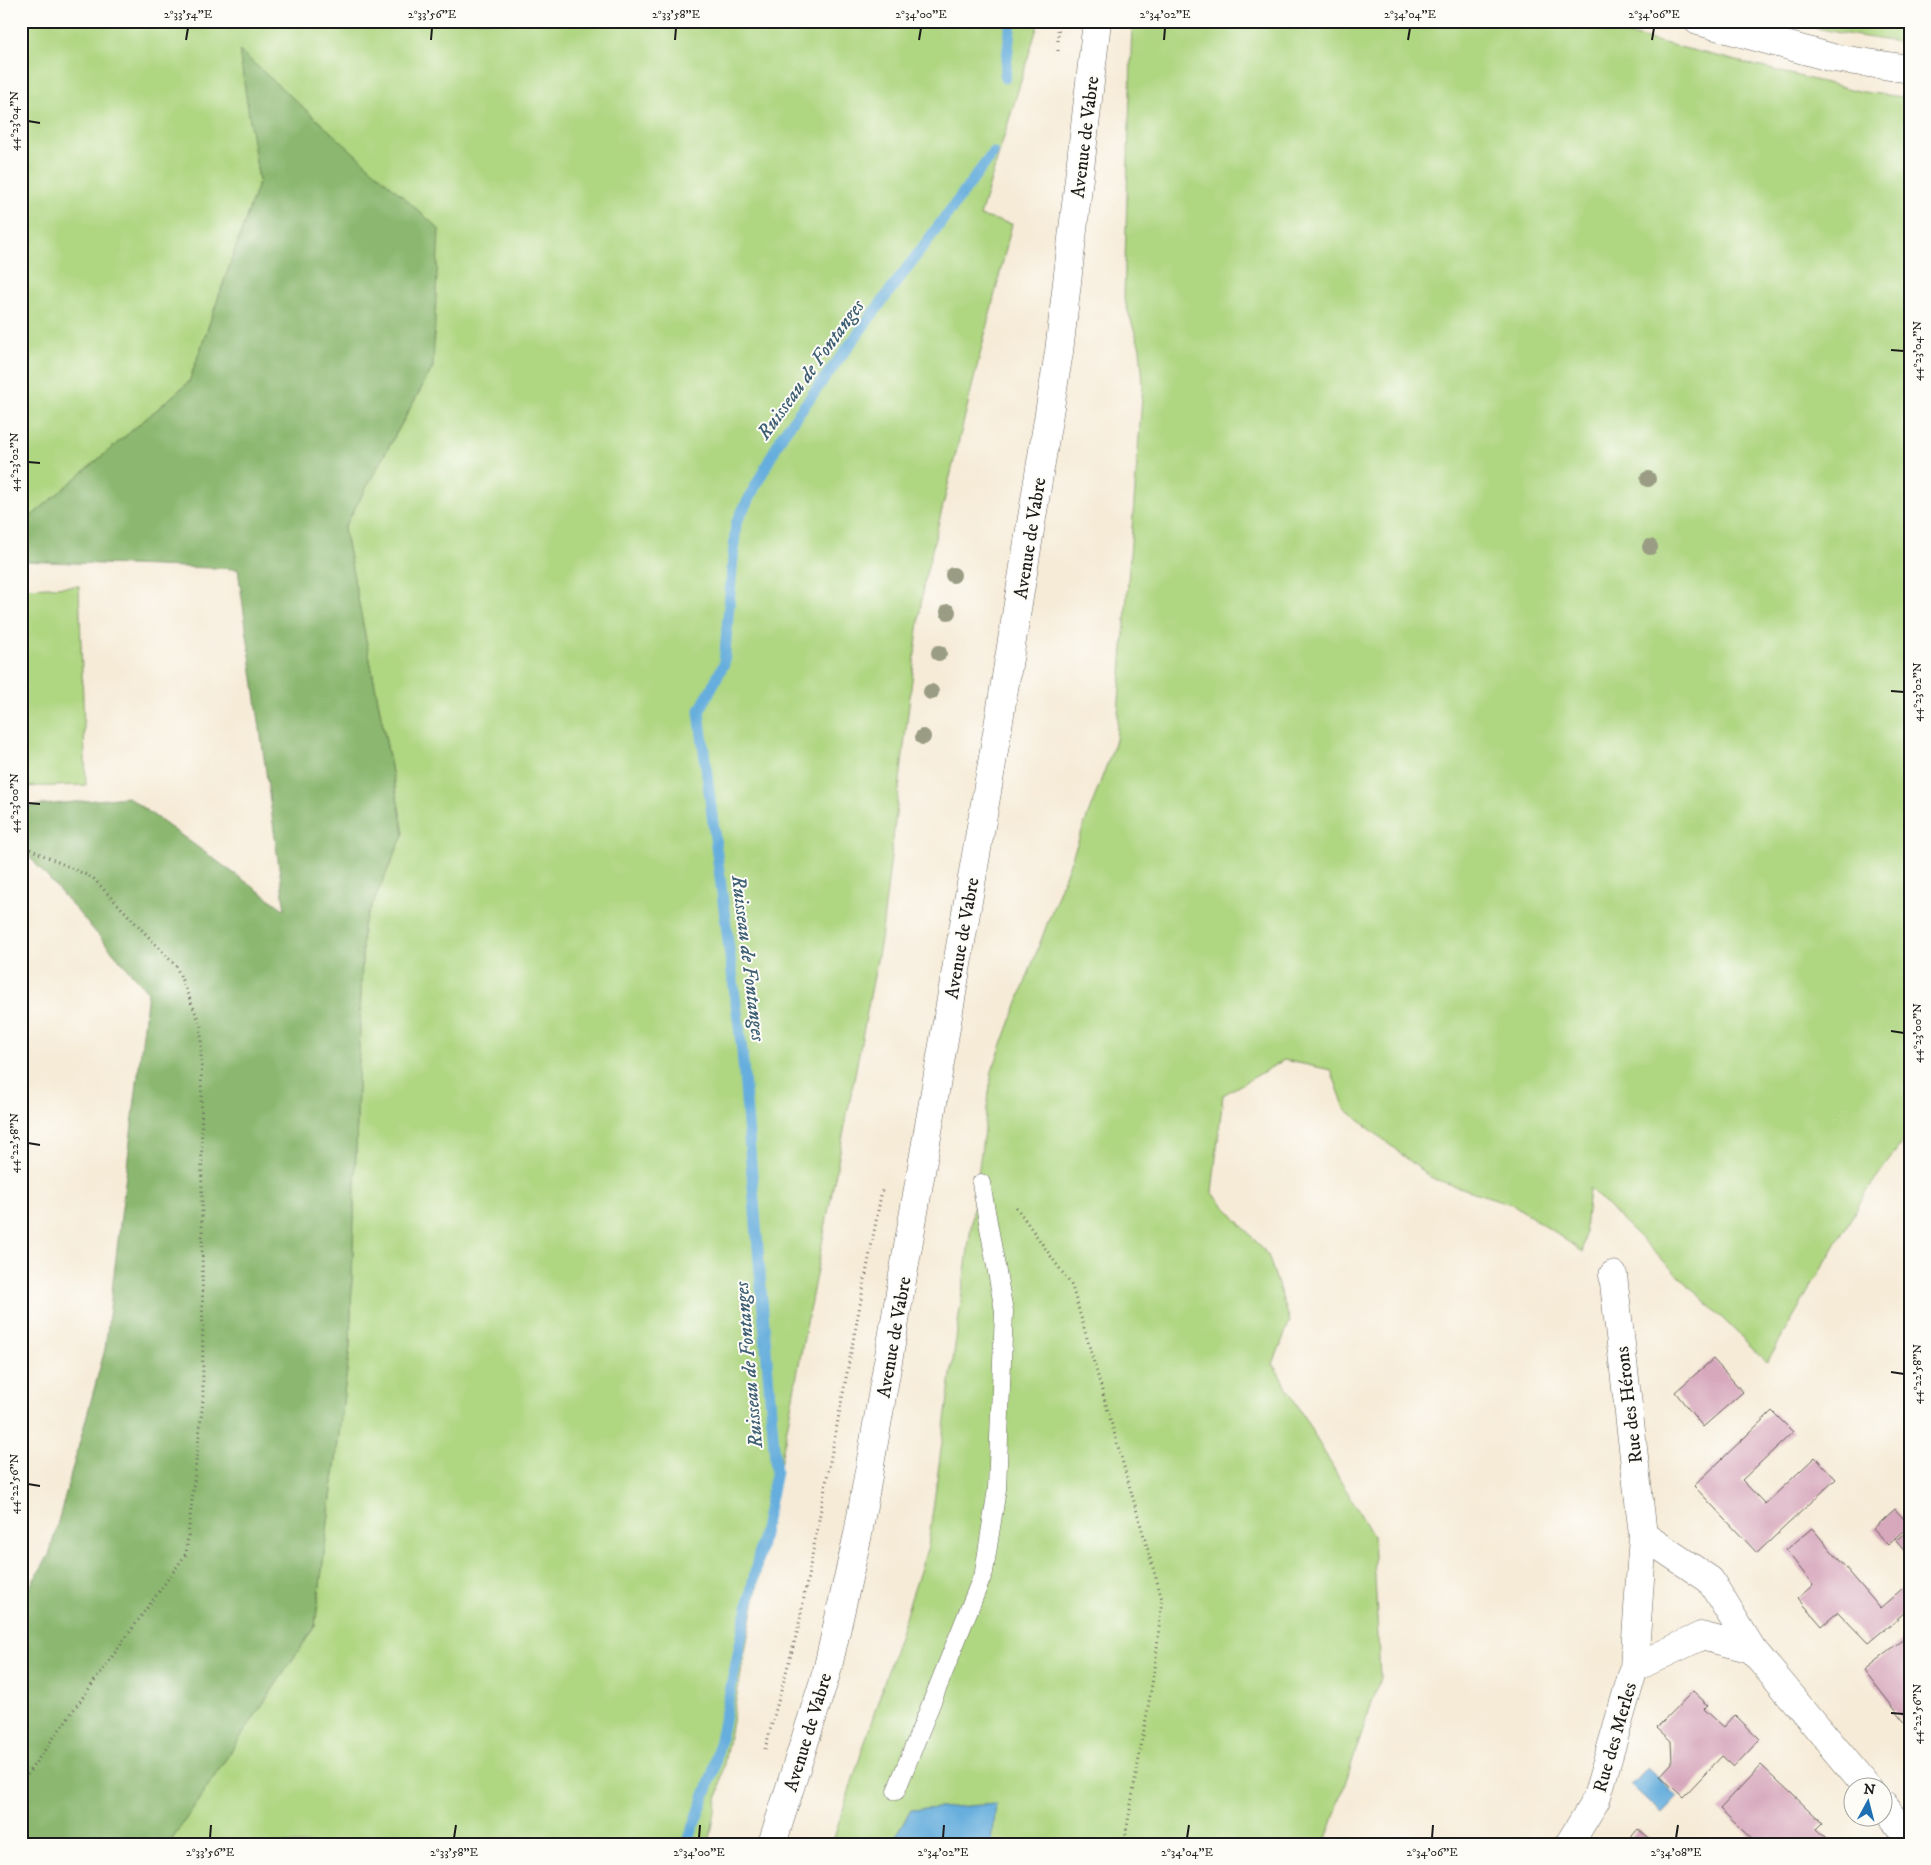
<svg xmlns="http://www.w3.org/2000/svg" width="1931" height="1865" font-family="'IM FELL DW Pica',serif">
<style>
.green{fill:#afd681;stroke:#66794e}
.forest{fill:#8bb76f;stroke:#546a46}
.water{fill:#66aedd;stroke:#41657c}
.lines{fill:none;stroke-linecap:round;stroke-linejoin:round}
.stream{stroke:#66aedd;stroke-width:11}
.building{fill:#d7a7bc}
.service-casing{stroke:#68645d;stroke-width:19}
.minor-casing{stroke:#68645d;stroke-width:29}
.secondary-casing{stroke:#68645d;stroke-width:29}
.path{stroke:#68645d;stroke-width:3;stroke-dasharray:1 4;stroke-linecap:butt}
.service{stroke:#fff;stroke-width:18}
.minor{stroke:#fff;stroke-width:28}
.secondary{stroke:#fff;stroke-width:28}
.tree{fill:#9a9d83}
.ticks{fill:none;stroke:#1c1c1c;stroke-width:2}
.labels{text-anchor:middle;stroke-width:4;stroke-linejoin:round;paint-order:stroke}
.street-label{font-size:19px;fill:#1c1c1c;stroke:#fdfcf7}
.water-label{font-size:20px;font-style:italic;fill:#3d5e73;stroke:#fdfcf7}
.neatline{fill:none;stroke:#1c1c1c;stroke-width:2}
.ticks-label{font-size:12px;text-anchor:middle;fill:#1c1c1c}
</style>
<rect width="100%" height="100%" fill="#fdfcf7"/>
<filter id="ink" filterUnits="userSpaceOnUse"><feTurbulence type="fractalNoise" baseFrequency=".02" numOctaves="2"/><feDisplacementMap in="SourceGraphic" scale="10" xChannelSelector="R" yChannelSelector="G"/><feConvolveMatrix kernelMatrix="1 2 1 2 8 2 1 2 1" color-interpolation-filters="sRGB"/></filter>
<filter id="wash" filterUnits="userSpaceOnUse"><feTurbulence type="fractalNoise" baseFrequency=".0096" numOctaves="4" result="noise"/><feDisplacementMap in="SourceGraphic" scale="20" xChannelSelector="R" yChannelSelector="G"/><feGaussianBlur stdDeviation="1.12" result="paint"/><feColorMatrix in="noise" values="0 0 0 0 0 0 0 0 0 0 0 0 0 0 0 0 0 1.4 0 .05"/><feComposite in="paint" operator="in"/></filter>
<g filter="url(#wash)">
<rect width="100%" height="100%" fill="#f6ebd7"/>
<path class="green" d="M 21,21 L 1039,21 L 980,216 L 1012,224 L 923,587 L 881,940 L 809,1311 L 709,1844 L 169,1844 L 315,1626 L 350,1346 L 363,926 L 404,833 L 344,528 L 433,367 L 240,52 L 259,181 L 189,382 L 21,525 Z
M 1132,21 L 1574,21 L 1863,92 L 1910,98 L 1910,1131 L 1867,1191 L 1767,1362 L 1589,1188 L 1583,1252 L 1514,1205 L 1431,1178 L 1345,1109 L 1331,1070 L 1284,1060 L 1223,1095 L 1212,1192 L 1268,1255 L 1290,1321 L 1273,1364 L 1373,1536 L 1380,1678 L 1325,1844 L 832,1844 L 928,1546 L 992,1071 L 1116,740 L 1143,384 L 1140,348 L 1124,299 Z
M 1785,21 L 1910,21 L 1910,44 L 1840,33 Z
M 79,586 L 86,785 L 21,787 L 21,588 Z"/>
<path class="forest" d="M 239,50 L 439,229 L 433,367 L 344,528 L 404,833 L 363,926 L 350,1346 L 315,1626 L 169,1844 L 21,1844 L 21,1601 L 49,1555 L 105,1349 L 148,992 L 21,847 L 21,807 L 128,797 L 285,910 L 238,569 L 21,561 L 21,525 L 189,382 L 259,181 Z"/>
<path class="water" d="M 1647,1768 L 1678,1797 L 1662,1814 L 1631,1785 Z
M 996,1804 L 992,1844 L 891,1844 L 911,1810 Z"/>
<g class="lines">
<path class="stream" d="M 1005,78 L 1011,21
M 687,1844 L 713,1773 L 776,1472 L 742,1051 L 699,712 L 724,664 L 736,523 L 783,434 L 993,153"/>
</g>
<g id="blocks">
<path class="building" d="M 1713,1359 L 1743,1392 L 1703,1427 L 1675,1392 Z
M 1772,1411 L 1793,1432 L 1742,1480 L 1765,1504 L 1815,1457 L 1836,1479 L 1757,1553 L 1694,1486 Z
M 1895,1509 L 1910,1526 L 1888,1545 L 1873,1529 Z
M 1812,1528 L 1880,1608 L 1902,1589 L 1910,1597 L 1910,1608 L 1868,1643 L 1838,1612 L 1822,1626 L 1798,1598 L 1813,1585 L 1786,1550 Z
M 1908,1531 L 1910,1533 L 1910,1550 L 1906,1553 L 1896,1541 Z
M 1910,1634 L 1910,1729 L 1864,1670 Z
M 1693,1691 L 1708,1705 L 1704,1709 L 1724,1727 L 1735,1715 L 1760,1739 L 1734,1767 L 1722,1756 L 1683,1797 L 1660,1776 L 1672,1763 L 1671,1741 L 1657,1728 Z
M 1761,1765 L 1823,1823 L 1817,1829 L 1834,1844 L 1757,1844 L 1720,1809 Z
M 1638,1829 L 1655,1844 L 1625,1844 Z"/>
</g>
</g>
<g filter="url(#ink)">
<use href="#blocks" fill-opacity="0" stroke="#68645d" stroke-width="1"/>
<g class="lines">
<defs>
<path id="service" d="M 896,1791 L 984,1572 L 997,1489 L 1004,1311 L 981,1183"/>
<path id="minor" d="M 1698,21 L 1833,58 L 1910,69
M 1613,1275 L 1643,1535 L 1634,1668
M 1643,1535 L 1710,1580 L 1752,1649
M 1884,1806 L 1910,1838
M 1569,1844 L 1596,1800 L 1634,1668 L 1701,1636 L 1752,1649 L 1868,1788"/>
<path id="secondary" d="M 772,1844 L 827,1671 L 858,1534 L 992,763 L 1059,352 L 1097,21"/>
</defs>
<use href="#service" class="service-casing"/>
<use href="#minor" class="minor-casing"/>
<use href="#secondary" class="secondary-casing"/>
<path class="path" d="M 1058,51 L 1058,21
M 21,845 L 93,878 L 176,966 L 201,1026 L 203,1400 L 186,1554 L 21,1783
M 1016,1207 L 1072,1286 L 1162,1599 L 1155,1667 L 1124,1844
M 765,1749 L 798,1629 L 882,1190"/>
<use href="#service" class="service"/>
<use href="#minor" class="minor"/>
<use href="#secondary" class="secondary"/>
</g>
<g class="tree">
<circle cx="1648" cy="479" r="8"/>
<circle cx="1650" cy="547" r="8"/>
<circle cx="953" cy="575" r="8"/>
<circle cx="948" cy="612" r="8"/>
<circle cx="939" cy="653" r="8"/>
<circle cx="931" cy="692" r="8"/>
<circle cx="923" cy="737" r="8"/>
</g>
</g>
<path class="ticks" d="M 186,40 L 188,28M 431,40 L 432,28M 675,40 L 676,28M 919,40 L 921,28M 1164,40 L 1165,28M 1408,40 L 1410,28M 1652,40 L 1654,28M 28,121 L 40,123M 1891,350 L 1904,351M 28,462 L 40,463M 1891,691 L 1904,692M 28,803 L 40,804M 1891,1031 L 1904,1033M 28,1143 L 40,1145M 1891,1372 L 1904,1374M 28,1484 L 40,1486M 1891,1713 L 1904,1714M 210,1838 L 211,1825M 454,1838 L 456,1825M 699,1838 L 700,1825M 943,1838 L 944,1825M 1187,1838 L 1189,1825M 1432,1838 L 1433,1825M 1676,1838 L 1678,1825"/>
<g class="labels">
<g class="street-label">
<text transform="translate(1084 137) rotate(-83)" y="7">Avenue de Vabre</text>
<text transform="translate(1029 538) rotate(-81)" y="7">Avenue de Vabre</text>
<text transform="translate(961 938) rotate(-80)" y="7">Avenue de Vabre</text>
<text transform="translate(893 1337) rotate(-80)" y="7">Avenue de Vabre</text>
<text transform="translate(1628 1405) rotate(-97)" y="7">Rue des Hérons</text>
<text transform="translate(807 1732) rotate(-73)" y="7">Avenue de Vabre</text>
<text transform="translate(1614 1737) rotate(-74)" y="7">Rue des Merles</text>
</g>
<g class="water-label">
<text transform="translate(810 369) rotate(-54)" y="7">Ruisseau de Fontanges</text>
<text transform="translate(749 958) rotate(83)" y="7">Ruisseau de Fontanges</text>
<text transform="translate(748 1365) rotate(-95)" y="7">Ruisseau de Fontanges</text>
</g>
</g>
<rect width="1931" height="1865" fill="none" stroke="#fdfcf7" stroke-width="55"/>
<g transform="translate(1868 1802) rotate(7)"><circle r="24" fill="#fdfcf7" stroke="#a3a29f"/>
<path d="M0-4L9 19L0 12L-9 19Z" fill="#1f6fb2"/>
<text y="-8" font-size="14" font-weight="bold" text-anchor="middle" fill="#1c1c1c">N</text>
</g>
<rect x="28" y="28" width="1876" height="1810" class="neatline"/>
<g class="ticks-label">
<text x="188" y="18">2°33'54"E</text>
<text x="432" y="18">2°33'56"E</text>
<text x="676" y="18">2°33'58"E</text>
<text x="921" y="18">2°34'00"E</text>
<text x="1165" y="18">2°34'02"E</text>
<text x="1410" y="18">2°34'04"E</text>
<text x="1654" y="18">2°34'06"E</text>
<text transform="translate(14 121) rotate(-90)" y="4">44°23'04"N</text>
<text transform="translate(1917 351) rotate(-90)" y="4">44°23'04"N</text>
<text transform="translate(14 462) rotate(-90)" y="4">44°23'02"N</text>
<text transform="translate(1917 692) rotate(-90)" y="4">44°23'02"N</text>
<text transform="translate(14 803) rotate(-90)" y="4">44°23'00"N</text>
<text transform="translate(1917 1033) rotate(-90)" y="4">44°23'00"N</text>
<text transform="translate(14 1143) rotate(-90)" y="4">44°22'58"N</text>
<text transform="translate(1917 1374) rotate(-90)" y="4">44°22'58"N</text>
<text transform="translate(14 1484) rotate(-90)" y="4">44°22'56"N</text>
<text transform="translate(1917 1714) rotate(-90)" y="4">44°22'56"N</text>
<text x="210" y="1856">2°33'56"E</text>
<text x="454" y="1856">2°33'58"E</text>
<text x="699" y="1856">2°34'00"E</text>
<text x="943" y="1856">2°34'02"E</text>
<text x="1187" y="1856">2°34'04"E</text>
<text x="1432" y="1856">2°34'06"E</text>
<text x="1676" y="1856">2°34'08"E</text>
</g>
</svg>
